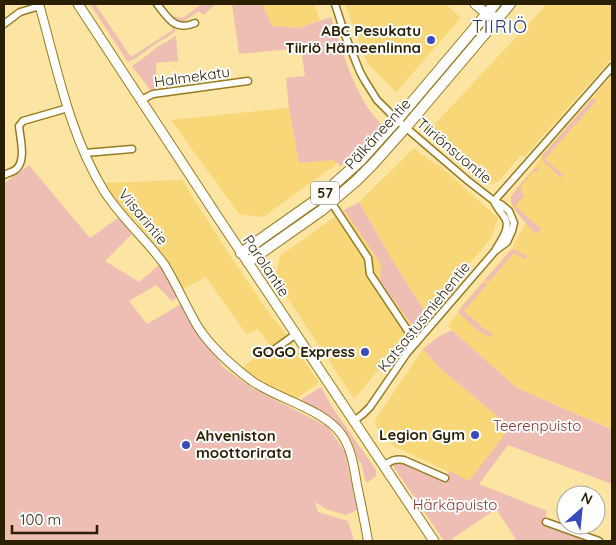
<svg xmlns="http://www.w3.org/2000/svg" width="616" height="545" font-family="Quicksand,sans-serif">
<style>
.built{fill:#f8d779}
.green{fill:#eebdb4}
.lines{fill:none;stroke-linecap:round;stroke-linejoin:round}
.minor-casing{stroke:#977b21;stroke-width:9}
.tertiary-casing{stroke:#977b21;stroke-width:10}
.secondary-casing{stroke:#977b21;stroke-width:11}
.primary-casing{stroke:#977b21;stroke-width:12}
.minor{stroke:#fff;stroke-width:6}
.tertiary{stroke:#fff;stroke-width:8}
.secondary{stroke:#fff;stroke-width:9}
.primary{stroke:#fff;stroke-width:10}
.poi-dot{fill:#384abd;stroke:#fff;stroke-width:2}
.labels{text-anchor:middle;stroke-width:4;stroke-linejoin:round;paint-order:stroke}
.shield{fill:#fff;stroke:#6a624c;stroke-width:1}
.shield-label{font-size:14px;font-weight:bold;fill:#2a1f00}
.poi-label{font-size:15px;font-weight:bold;fill:#2a1f00;stroke:#fff;text-anchor:end}
.street-label{font-size:15px;fill:#2a1f00;stroke:#fff}
.park-label{font-size:15px;fill:#8e3529;stroke:#fff}
.quarter-label{font-size:18px;letter-spacing:1px;fill:#2c3a73;stroke:#fff}
</style>
<rect width="100%" height="100%" fill="#fce4a2"/>
<path class="built" d="M 262,4 L 314,4 L 320,20 L 298,28 L 272,26 Z
M 345,4 L 445,4 L 461,18 L 396,92 L 367,63 Z
M 547,4 L 612,4 L 612,58 L 524,157 L 521,155 L 499,181 L 491,184 L 481,182 L 446,150 L 434,137 L 434,125 Z
M 612,76 L 612,429 L 517,388 L 448,326 L 458,313 L 459,309 L 512,248 L 524,226 L 526,222 L 511,205 L 510,198 L 513,193 L 534,168 L 543,153 Z
M 289,108 L 299,163 L 334,160 L 338,163 L 263,217 L 239,214 L 171,120 Z
M 414,148 L 429,160 L 441,167 L 498,218 L 492,237 L 427,315 L 391,258 L 359,202 Z
M 182,180 L 227,251 L 269,313 L 287,335 L 319,383 L 295,399 L 274,389 L 256,379 L 242,368 L 270,346 L 258,329 L 247,335 L 206,277 L 183,289 L 171,265 L 157,246 L 121,206 L 112,195 L 105,183 Z
M 344,210 L 381,264 L 380,281 L 414,328 L 354,399 L 275,279 L 280,256 Z
M 423,349 L 440,368 L 510,427 L 469,481 L 395,447 L 379,431 L 375,425 L 375,420 Z"/>
<path class="green" d="M 90,4 L 95,4 L 131,57 L 173,30 L 172,28 L 173,27 L 176,30 C 170,37 163,39 155,44 C 146,50 139,58 128,62 Z
M 202,4 L 216,4 L 203,15 L 199,11 L 181,23 L 173,19 L 166,11 L 167,11 L 171,16 L 183,18 Z
M 232,4 L 262,4 L 272,26 L 298,28 L 331,17 C 344,54 354,96 381,124 L 366,142 L 340,167 L 338,163 L 333,160 L 299,163 L 289,108 L 286,78 L 305,76 L 301,48 L 239,54 Z
M 176,35 L 178,61 L 156,63 L 157,90 L 151,91 L 132,66 L 149,54 L 157,47 L 170,40 Z
M 592,99 L 597,100 L 545,159 L 564,176 L 560,177 L 543,161 L 542,156 Z
M 29,165 L 90,238 L 118,218 L 132,234 L 105,261 L 139,282 L 160,264 L 179,296 L 172,301 L 156,285 L 129,301 L 147,324 L 181,304 L 223,367 L 252,388 L 328,427 L 345,452 L 357,510 L 346,515 L 328,510 L 315,502 L 318,512 L 348,521 L 354,541 L 4,541 L 4,181 L 6,182 Z
M 535,168 L 539,169 L 536,172 L 534,171 L 521,186 L 522,188 L 520,191 L 525,195 L 515,206 L 541,229 L 537,234 C 530,227 507,207 512,196 C 516,188 529,175 535,168 Z
M 359,202 L 391,258 L 427,315 L 414,328 L 380,281 L 381,264 L 344,210 Z
M 512,249 L 527,256 L 526,259 L 514,253 L 488,283 L 485,280 Z
M 483,282 L 487,285 L 464,311 L 483,328 L 493,334 L 490,337 L 477,330 L 459,313 L 461,308 Z
M 452,330 L 517,388 L 611,429 L 612,428 L 612,484 L 508,445 L 479,484 L 547,511 L 544,522 L 593,541 L 517,541 L 496,509 L 449,541 L 444,541 L 393,466 L 399,462 L 401,462 L 446,480 L 449,471 L 469,481 L 510,427 L 440,368 L 423,349 L 439,336 Z
M 321,387 L 334,410 L 376,470 L 376,476 L 368,482 L 366,482 L 361,463 L 360,463 C 356,455 354,445 349,437 C 339,419 319,411 301,402 L 302,399 Z"/>
<g class="lines">
<defs>
<path id="minor" d="M 157,4 C 168,18 175,32 195,23
M 335,4 L 345,35 L 360,72 L 365,81 L 377,100 L 397,120 L 467,180 L 494,201 L 502,205 L 509,211 L 514,223 L 512,231 L 507,242 L 495,251 L 407,353 L 370,407 L 363,414 L 354,421
M 4,24 L 20,12 L 40,6
M 141,100 L 153,94 L 248,81
M 85,153 L 132,149
M 4,175 C 7,173 13,172 15,170 C 27,162 20,138 19,126 L 23,121 L 68,108
M 494,201 L 612,67
M 494,201 C 497,208 501,212 505,218 C 511,228 501,240 496,249
M 331,202 L 368,258 L 370,274 L 416,343
M 271,352 L 296,334
M 383,466 C 391,461 395,458 404,460 L 445,478
M 546,522 L 599,541"/>
<path id="tertiary" d="M 39,4 C 57,67 69,134 104,191 C 121,218 145,238 164,264 C 177,285 186,307 198,327 C 212,349 232,366 252,381 C 278,399 324,409 342,435 C 352,450 354,468 357,485 C 361,504 365,523 368,541"/>
<path id="secondary" d="M 78,4 L 215,213 L 434,541
M 475,4 L 487,14 L 493,16"/>
<path id="primary" d="M 241,253 L 319,198 L 361,160 L 397,120 L 495,4
M 248,262 L 322,210 L 356,181 L 373,164 L 406,127 L 510,4"/>
</defs>
<use href="#minor" class="minor-casing"/>
<use href="#tertiary" class="tertiary-casing"/>
<use href="#secondary" class="secondary-casing"/>
<use href="#primary" class="primary-casing"/>
<use href="#minor" class="minor"/>
<use href="#tertiary" class="tertiary"/>
<use href="#secondary" class="secondary"/>
<use href="#primary" class="primary"/>
</g>
<g class="poi-dot">
<circle cx="431" cy="40" r="5"/>
<circle cx="365" cy="352" r="5"/>
<circle cx="475" cy="435" r="5"/>
<circle cx="186" cy="445" r="5"/>
</g>
<g class="labels">
<rect class="shield" x="311" y="181.5" width="28" height="23" rx="4"/>
<g class="shield-label">
<text x="325" y="198">57</text>
</g>
<g class="poi-label">
<text x="421" y="36">ABC Pesukatu<tspan x="421" dy="17">Tiiriö Hämeenlinna</tspan></text>
<text x="355" y="357">GOGO Express</text>
<text x="465" y="440">Legion Gym</text>
<text x="196" y="441" text-anchor="start">Ahveniston<tspan x="196" dy="17">moottorirata</tspan></text>
</g>
<g class="street-label">
<text transform="translate(192 77) rotate(-8)" y="5">Halmekatu</text>
<text transform="translate(378 134) rotate(-48)" y="5">Pälkäneentie</text>
<text transform="translate(454 151) rotate(40)" y="5">Tiiriönsuontie</text>
<text transform="translate(143 217) rotate(50)" y="5">Viisarintie</text>
<text transform="translate(266 266) rotate(56)" y="5">Parolantie</text>
<text transform="translate(424 317) rotate(-51)" y="5">Katsastusmiehentie</text>
</g>
<g class="park-label">
<text x="537" y="431">Teerenpuisto</text>
<text x="455" y="510">Härkäpuisto</text>
</g>
<g class="quarter-label">
<text x="500" y="33">TIIRIÖ</text>
</g>
</g>
<rect width="616" height="545" fill="none" stroke="#2a1f00" stroke-width="10"/>
<g transform="translate(581 510) rotate(27)"><circle r="24" fill="#ffffff" stroke="#aaa599"/>
<path d="M0-4L9 19L0 12L-9 19Z" fill="#384abd"/>
<text y="-8" font-size="14" font-weight="bold" text-anchor="middle" fill="#2a1f00">N</text>
</g>
<path d="M12 525v8h85v-8" fill="none" stroke="#2a1f00" stroke-width="2.5"/>
<text x="20" y="525" font-size="15" fill="#2a1f00" stroke="#ffffff" stroke-width="4" paint-order="stroke">100 m</text>
</svg>
